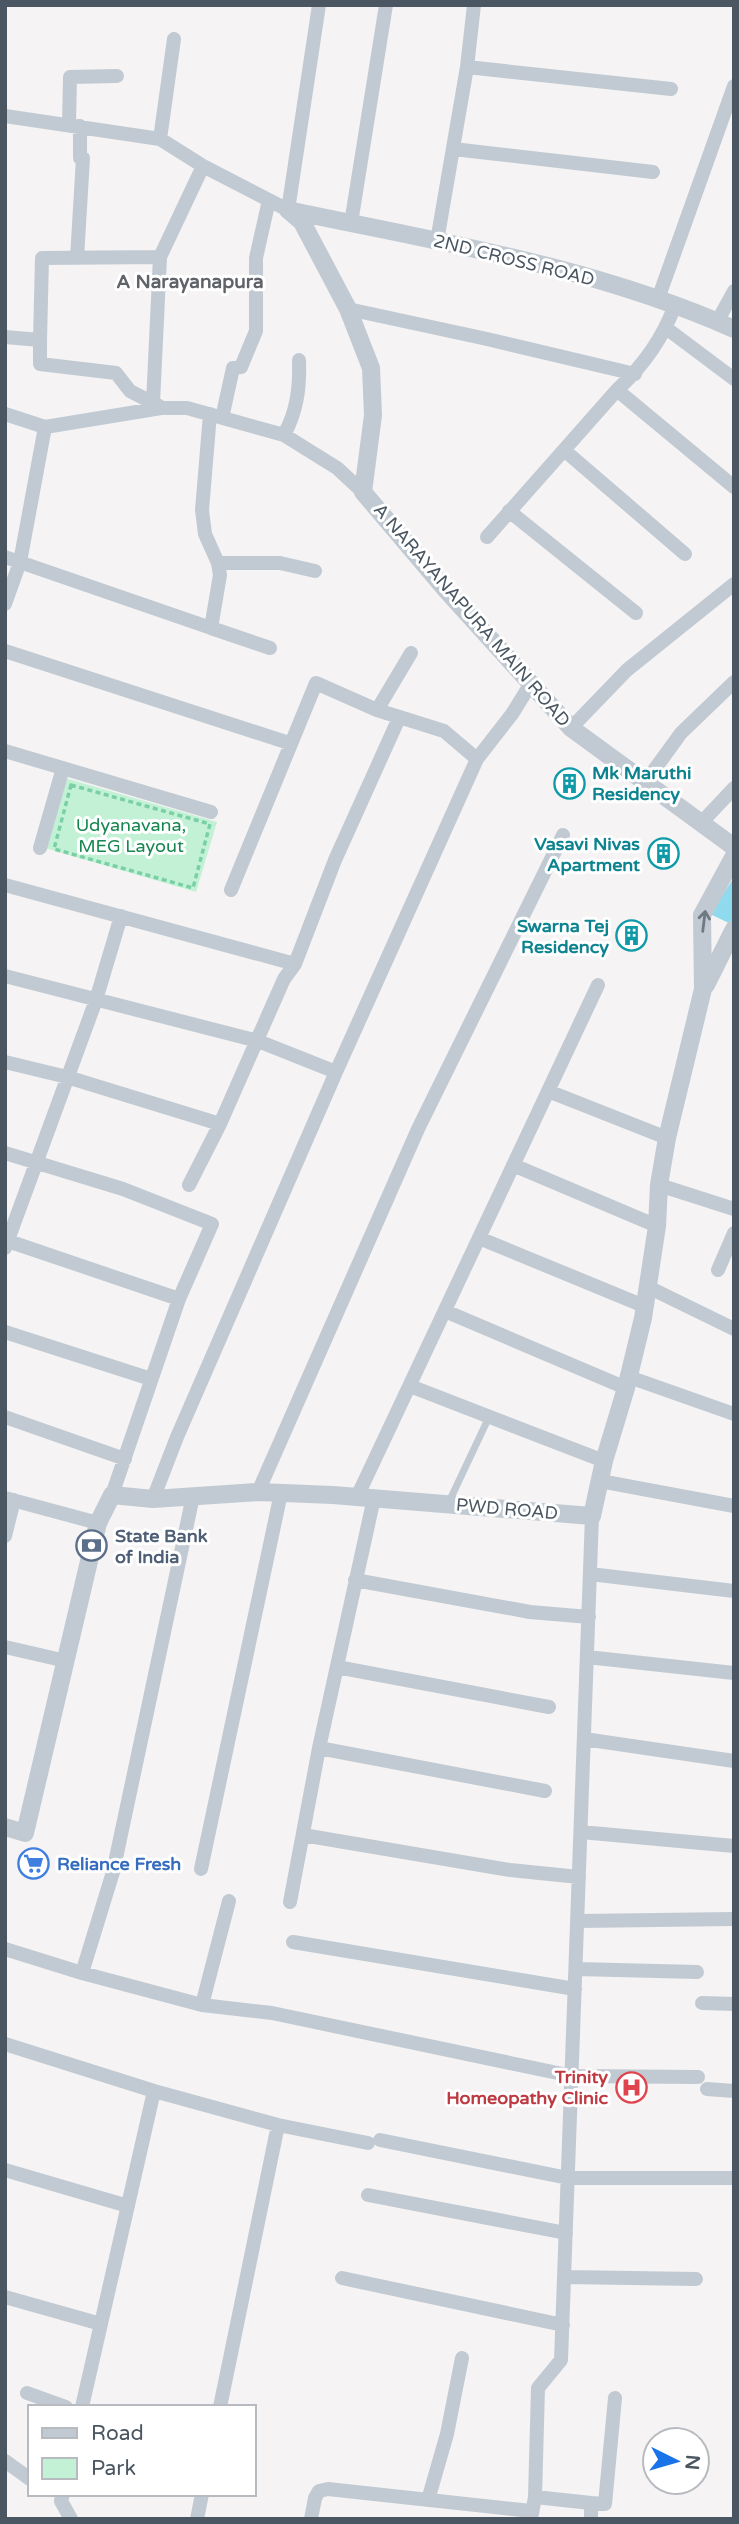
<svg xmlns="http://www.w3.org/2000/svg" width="739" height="2524" font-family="'Varela Round',sans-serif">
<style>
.green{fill:#c3f1d5}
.water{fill:#90daee}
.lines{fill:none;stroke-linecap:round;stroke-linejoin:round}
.path{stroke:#7ad0a6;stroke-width:3.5;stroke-dasharray:5 3.5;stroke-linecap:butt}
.service{stroke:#c1cad2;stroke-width:7}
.minor{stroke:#c1cad2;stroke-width:14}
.tertiary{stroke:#c1cad2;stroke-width:18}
.oneway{stroke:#6e7983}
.labels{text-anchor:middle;stroke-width:6;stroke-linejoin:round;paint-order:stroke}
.street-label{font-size:18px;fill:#4a5661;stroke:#fff}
.culture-label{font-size:18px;font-weight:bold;fill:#0d838f;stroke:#fff;text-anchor:end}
.park-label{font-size:18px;fill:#17864f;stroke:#fff}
.service-label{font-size:18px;font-weight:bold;fill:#4e5e75;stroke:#fff;text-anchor:start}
.shop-label{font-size:18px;font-weight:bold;fill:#366cbe;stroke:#fff;text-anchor:start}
.health-label{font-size:18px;font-weight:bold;fill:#be3a42;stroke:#fff;text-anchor:end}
.neighbourhood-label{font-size:19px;font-weight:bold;fill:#5f6368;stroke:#fff}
</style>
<rect width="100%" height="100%" fill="#f5f3f3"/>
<path class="green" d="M 65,778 L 217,822 L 196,892 L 45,848 Z"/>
<path class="water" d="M 733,879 L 734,923 L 733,925 L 710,914 Z"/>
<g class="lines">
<path class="path" d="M 71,785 L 210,824 L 193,888 L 54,849 Z"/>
<path class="service" d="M 448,1504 L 489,1417"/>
<path class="minor" d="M 467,67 L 671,89
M 5,116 L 160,139 L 203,166 L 288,210 L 319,5
M 69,124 L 70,77 L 117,76
M 160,139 L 174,39
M 453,149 L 653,172
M 351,223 L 386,5
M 437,241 L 467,67 L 474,5
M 160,257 L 203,166
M 77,258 L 83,158 L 80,158 L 80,126
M 658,299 L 734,86
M 348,309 L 487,339 L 635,374
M 717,322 L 734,291
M 666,328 L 734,379
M 5,337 L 40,340 L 42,258 L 160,257 L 153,403
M 40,340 L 40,364 L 116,373 L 130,391 L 159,406
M 617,390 L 734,487
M 5,414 L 45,427
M 222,418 L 233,368 L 241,367 L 256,331 L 256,258 L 269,200
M 284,435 C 297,411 300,388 299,360
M 564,450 L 685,554
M 509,511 L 636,613
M 487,537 L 617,390 C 643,366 663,338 675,305
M 5,557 L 211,628 L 220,575 L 218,563 L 205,534 L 202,510 L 210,414
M 218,563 L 280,563 L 315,571
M 5,604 L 20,562 L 45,427 L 161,408 L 187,408 L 284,435 L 337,468 L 363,492
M 211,628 L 270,648
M 5,651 L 289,743
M 377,710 L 411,653
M 571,728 L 627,670 L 734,584
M 5,751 L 211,812
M 644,784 L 681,733 L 734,682
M 701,823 L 734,788
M 40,848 L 63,768
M 5,885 L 295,964
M 231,890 L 316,683 L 377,710 L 444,731 L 477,759
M 5,976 L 258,1041 L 336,1072
M 5,1062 L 67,1077 L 220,1124
M 548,1091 L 667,1138
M 5,1153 L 123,1189 L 212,1224 L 179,1299 L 112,1495
M 513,1165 L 657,1226
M 189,1185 L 220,1124 L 284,979 L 295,964 L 335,860 L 399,718
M 659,1185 L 734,1209
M 479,1238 L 644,1306
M 5,1240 L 179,1299
M 5,1248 L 96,1000 L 121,916
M 718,1270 L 734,1233
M 648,1287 L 734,1329
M 445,1311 L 626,1388
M 5,1332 L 151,1379
M 629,1377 L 734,1414
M 410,1386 L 604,1461
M 5,1417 L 125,1459
M 600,1481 L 734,1506
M 258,1492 L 418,1129 L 563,835
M 357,1497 L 598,985
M 5,1498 L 98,1523
M 153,1499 L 177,1437 L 336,1072 L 477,759 L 512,714 L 530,685
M 5,1536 L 14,1500
M 590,1574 L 734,1591
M 355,1580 L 530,1612 L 589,1617
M 5,1647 L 66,1661
M 587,1657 L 734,1673
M 337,1667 L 549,1707
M 584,1739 L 734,1761
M 319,1748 L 545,1791
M 581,1832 L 734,1846
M 303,1835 L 510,1870 L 579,1877
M 201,1869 L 281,1493
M 290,1902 L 319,1748 L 374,1498
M 578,1921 L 734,1919
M 293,1942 L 575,1989
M 5,1949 L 82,1973 L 202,2005 L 272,2013 L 572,2076 L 698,2077
M 576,1969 L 697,1972
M 82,1973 L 113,1872 L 193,1496
M 702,2003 L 734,2004
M 202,2005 L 229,1901
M 5,2044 L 154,2091 L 278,2125 L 368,2143
M 707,2089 L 734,2091
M 380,2140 L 568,2178 L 734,2178
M 5,2170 L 128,2206
M 368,2195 L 566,2233
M 565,2277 L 696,2279
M 342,2278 L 563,2325
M 5,2297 L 101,2324
M 27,2393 L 66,2407
M 82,2407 L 154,2091
M 220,2407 L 278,2125
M 5,2461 L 30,2479
M 63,2494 L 61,2501 L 71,2519
M 535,2497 L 591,2503 L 591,2519
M 428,2500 L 447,2434 L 462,2358
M 591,2503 L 605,2504 L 615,2398
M 197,2519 L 202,2494
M 311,2519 L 315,2498 L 319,2491 L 328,2489 L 531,2511
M 531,2519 L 535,2497 L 538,2388 L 561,2360 L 592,1516"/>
<path class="tertiary" d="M 288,210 L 302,222 L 348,309 L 371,368 L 373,415 L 363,492 L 446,590 L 571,728 L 734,847
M 288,210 C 438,242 593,266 734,329
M 706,985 L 734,929
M 5,1827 L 25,1833 L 98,1523 L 112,1495 L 153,1499 L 258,1492 L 333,1495 L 592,1516 L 604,1461 L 626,1388 L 643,1318 L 657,1226 L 659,1185 L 667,1138 L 703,989 L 702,915 L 734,856"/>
</g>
<defs><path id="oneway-shaft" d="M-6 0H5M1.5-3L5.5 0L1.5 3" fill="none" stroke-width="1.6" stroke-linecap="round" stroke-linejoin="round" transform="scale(1.75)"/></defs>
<use class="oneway" href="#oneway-shaft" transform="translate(704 921) rotate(-83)"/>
<defs>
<symbol id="building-ring" viewBox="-11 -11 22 22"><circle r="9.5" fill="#fff" stroke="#0f9aa8" stroke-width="1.5"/><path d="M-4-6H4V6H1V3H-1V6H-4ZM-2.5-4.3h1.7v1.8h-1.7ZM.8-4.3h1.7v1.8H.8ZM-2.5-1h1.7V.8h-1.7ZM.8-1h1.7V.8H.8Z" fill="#0f9aa8"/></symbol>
<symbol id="bank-ring" viewBox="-11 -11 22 22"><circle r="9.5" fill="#fff" stroke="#5c6f8a" stroke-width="1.5"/><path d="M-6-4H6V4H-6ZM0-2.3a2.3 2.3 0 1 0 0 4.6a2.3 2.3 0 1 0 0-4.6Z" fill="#5c6f8a"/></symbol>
<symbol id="supermarket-ring" viewBox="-11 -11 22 22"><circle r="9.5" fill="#fff" stroke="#3f7fe0" stroke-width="1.5"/><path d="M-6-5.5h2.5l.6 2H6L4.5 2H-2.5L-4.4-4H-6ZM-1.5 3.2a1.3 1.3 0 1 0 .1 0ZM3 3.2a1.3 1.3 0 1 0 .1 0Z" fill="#3f7fe0"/></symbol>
<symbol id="hospital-ring" viewBox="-11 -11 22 22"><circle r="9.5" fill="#fff" stroke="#e0444e" stroke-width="1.5"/><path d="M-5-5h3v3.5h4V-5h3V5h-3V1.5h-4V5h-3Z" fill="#e0444e"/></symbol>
</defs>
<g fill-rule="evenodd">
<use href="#building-ring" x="552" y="766" width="35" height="35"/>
<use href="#building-ring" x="646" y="836" width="35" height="35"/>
<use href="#building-ring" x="614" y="918" width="35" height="35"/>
<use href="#bank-ring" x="74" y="1528" width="35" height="35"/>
<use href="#supermarket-ring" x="16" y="1846" width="35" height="35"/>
<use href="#hospital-ring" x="614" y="2070" width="35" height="35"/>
</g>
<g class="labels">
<g class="street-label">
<text transform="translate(514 260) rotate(14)" y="6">2ND CROSS ROAD</text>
<text transform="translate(472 615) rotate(49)" y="6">A NARAYANAPURA MAIN ROAD</text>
<text transform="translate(507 1509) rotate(5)" y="6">PWD ROAD</text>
</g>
<g class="culture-label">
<text x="592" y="779" text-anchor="start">Mk Maruthi<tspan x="592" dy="21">Residency</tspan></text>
<text x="640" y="850">Vasavi Nivas<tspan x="640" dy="21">Apartment</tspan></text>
<text x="609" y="932">Swarna Tej<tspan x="609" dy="21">Residency</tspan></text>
</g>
<g class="park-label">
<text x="131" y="831">Udyanavana,<tspan x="131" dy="21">MEG Layout</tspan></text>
</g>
<g class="service-label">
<text x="115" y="1542">State Bank<tspan x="115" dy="21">of India</tspan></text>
</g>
<g class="shop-label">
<text x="57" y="1870">Reliance Fresh</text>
</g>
<g class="health-label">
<text x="608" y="2083">Trinity<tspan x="608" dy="21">Homeopathy Clinic</tspan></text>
</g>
<g class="neighbourhood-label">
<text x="190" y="288">A Narayanapura</text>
</g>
</g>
<rect width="739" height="2524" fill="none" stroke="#4a5661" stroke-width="14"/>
<rect x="28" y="2405" width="228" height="91" fill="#ffffff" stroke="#b7bbc0" stroke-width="2"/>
<rect x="42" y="2428" width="35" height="10" fill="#c1cad2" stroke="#b7bbc0" stroke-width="2"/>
<text x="91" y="2440" font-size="21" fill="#4a5661">Road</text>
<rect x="42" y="2458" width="35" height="21" fill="#c3f1d5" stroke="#b7bbc0" stroke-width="2"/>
<text x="91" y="2475" font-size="21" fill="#4a5661">Park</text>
<g transform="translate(676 2461) rotate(95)"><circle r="33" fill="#ffffff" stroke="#b7bbc0" stroke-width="2"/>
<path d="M0-5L12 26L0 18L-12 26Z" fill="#1a73e8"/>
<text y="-10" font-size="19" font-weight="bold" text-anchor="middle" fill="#4a5661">N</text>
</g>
</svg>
